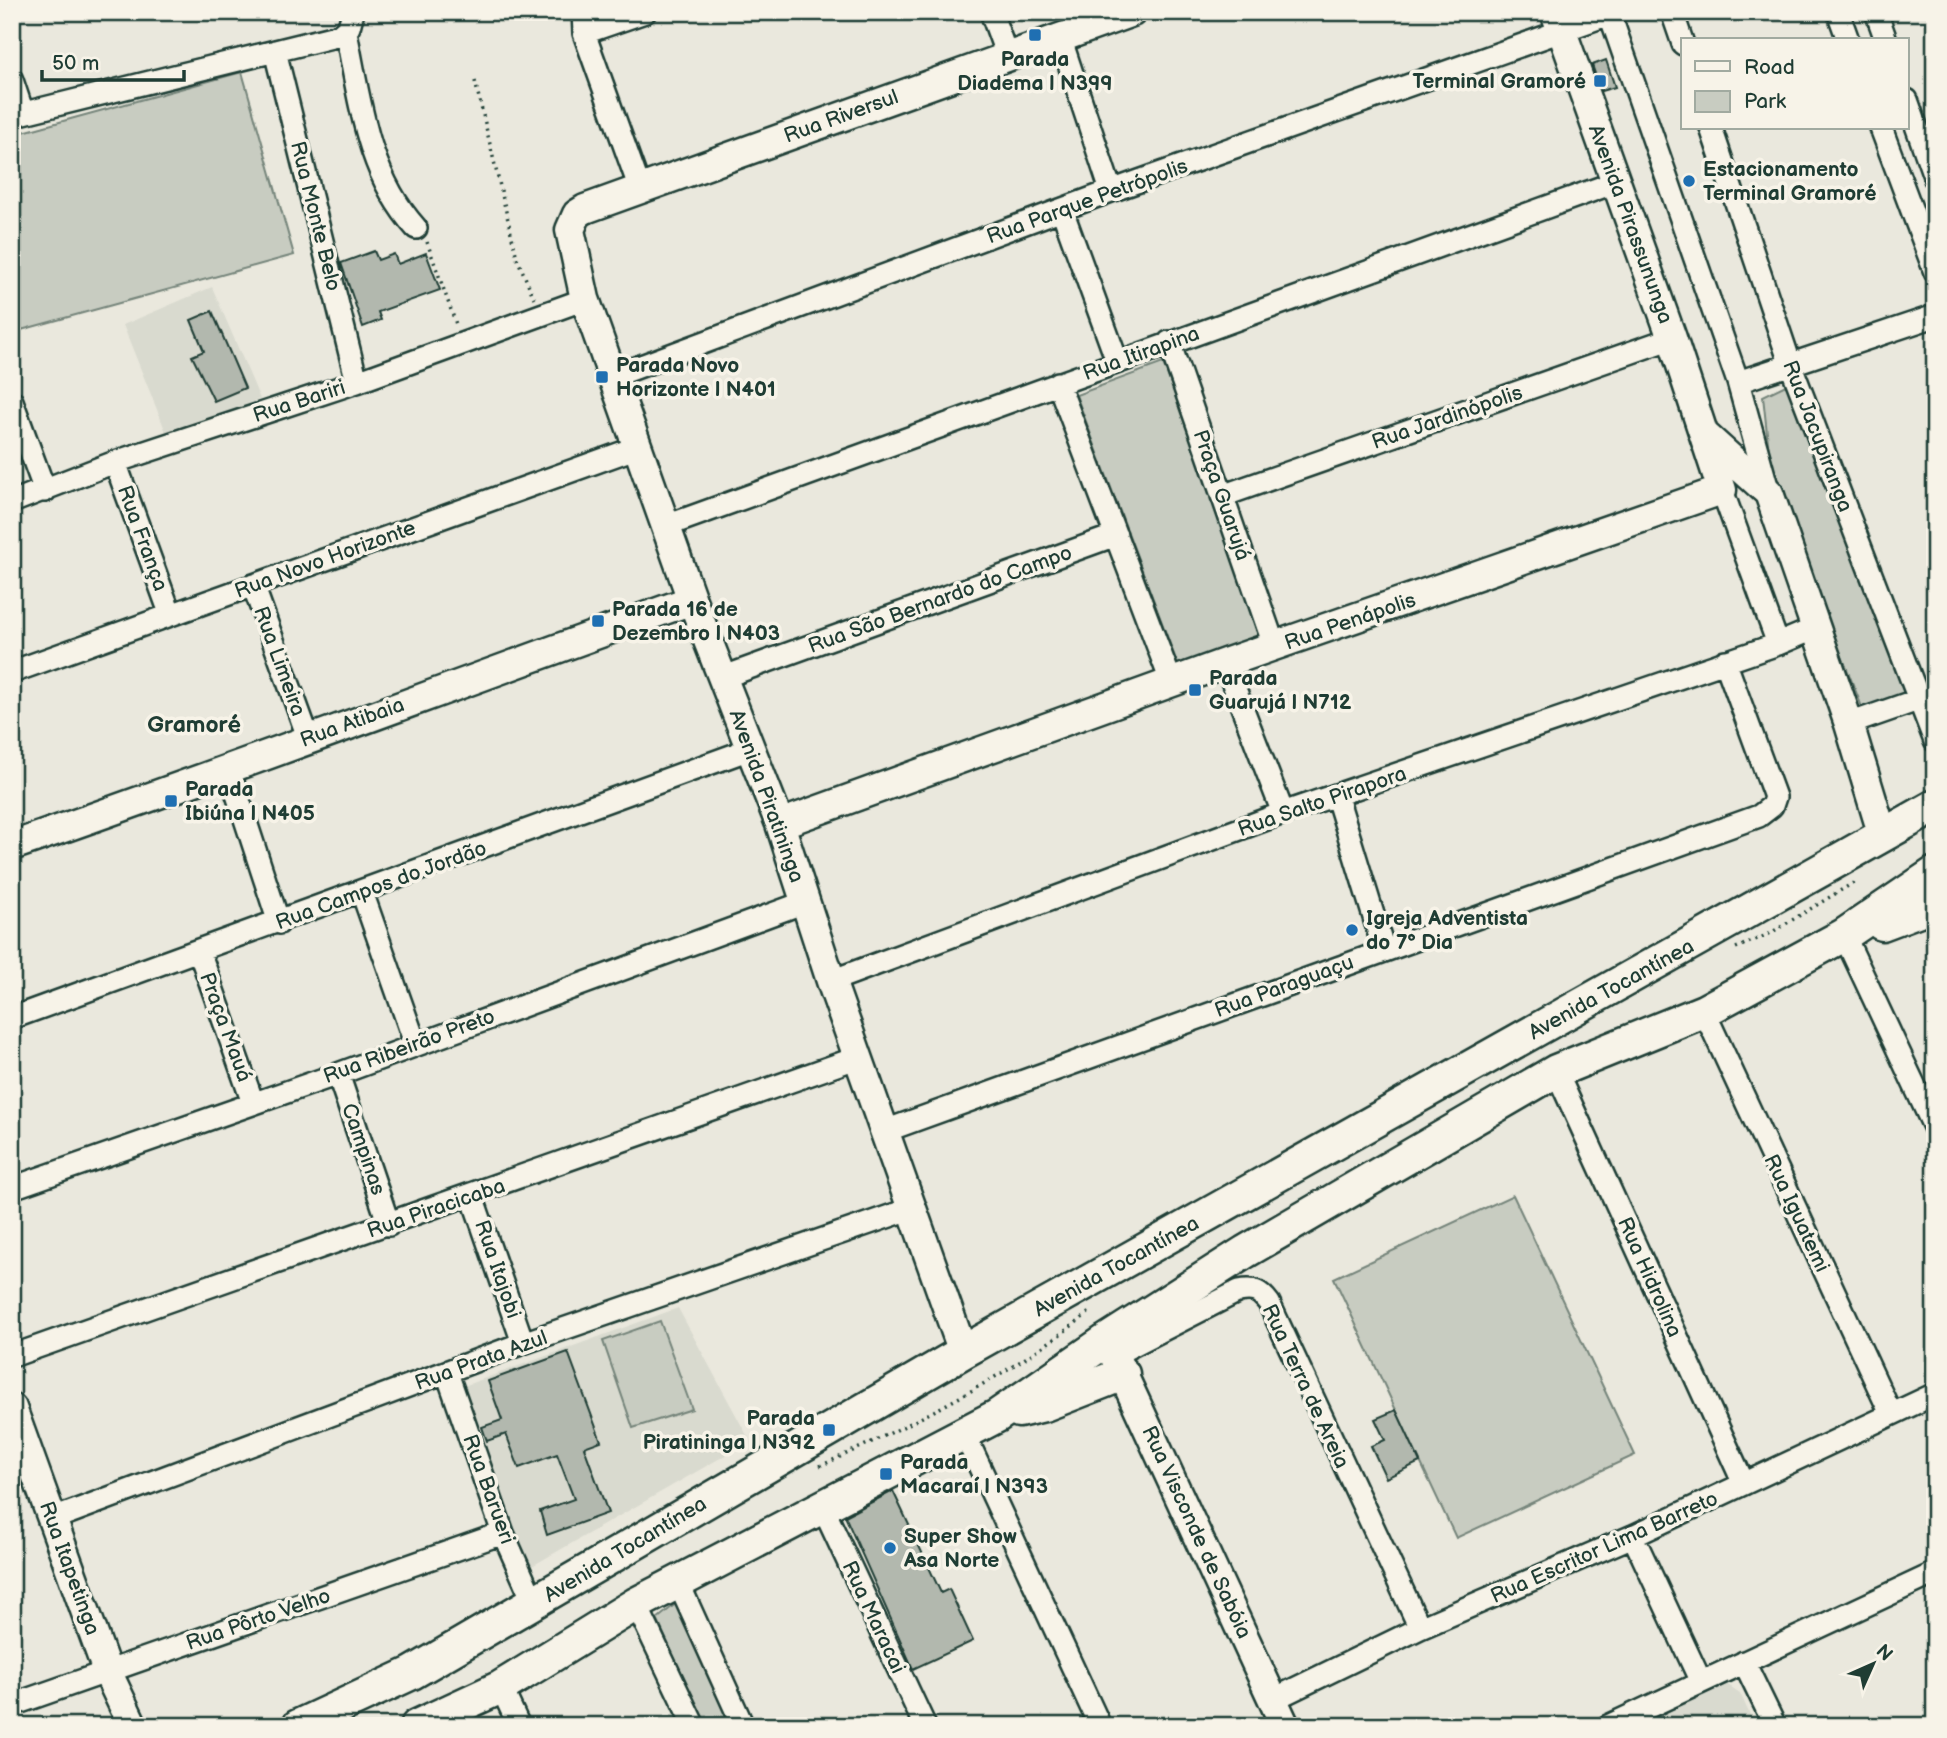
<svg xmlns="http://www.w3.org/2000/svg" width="1947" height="1738" font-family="'Balsamiq Sans',sans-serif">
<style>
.built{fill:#d9dacf}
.green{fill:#c8ccc1;stroke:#74847a;stroke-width:2}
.building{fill:#b2b8ae;stroke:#1f3d34;stroke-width:2}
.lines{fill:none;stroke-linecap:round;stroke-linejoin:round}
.street-casing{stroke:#1f3d34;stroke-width:26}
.secondary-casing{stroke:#1f3d34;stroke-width:33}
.primary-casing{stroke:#1f3d34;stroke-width:37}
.path{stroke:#1f3d34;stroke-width:3.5;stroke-dasharray:2 5;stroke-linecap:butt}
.street{stroke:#f7f3e8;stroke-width:21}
.secondary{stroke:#f7f3e8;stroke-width:28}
.primary{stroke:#f7f3e8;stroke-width:32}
.poi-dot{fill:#1f6fb2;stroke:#f7f3e8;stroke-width:2.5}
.labels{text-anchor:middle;stroke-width:7;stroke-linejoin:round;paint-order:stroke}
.poi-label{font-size:21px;font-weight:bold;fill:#1f3d34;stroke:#f7f3e8;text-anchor:start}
.street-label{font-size:21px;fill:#1f3d34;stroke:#f7f3e8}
.neighbourhood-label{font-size:23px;font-weight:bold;fill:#1f3d34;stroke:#f7f3e8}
</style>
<rect width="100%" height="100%" fill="#eae8dd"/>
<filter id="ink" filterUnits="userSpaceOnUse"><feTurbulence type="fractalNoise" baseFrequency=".0143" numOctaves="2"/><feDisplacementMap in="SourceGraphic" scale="14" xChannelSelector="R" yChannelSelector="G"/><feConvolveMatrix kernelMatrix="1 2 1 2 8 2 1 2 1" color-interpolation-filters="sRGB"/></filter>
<g filter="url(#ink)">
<path class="built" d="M 212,287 L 260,399 L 168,437 L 123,325 Z
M 678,1308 L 750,1441 L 525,1570 L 458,1388 Z
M 1725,1683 L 1740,1693 L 1755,1726 L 1637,1726 Z"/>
<path class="green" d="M 242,72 L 294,255 L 21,330 L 12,300 L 12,135 Z
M 1163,363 L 1268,641 L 1181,673 L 1076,395 Z
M 1792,382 L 1906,692 L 1864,712 L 1772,480 L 1763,396 Z
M 1513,1195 L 1635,1455 L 1456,1538 L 1334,1278 Z
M 660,1321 L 692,1409 L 633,1428 L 603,1341 Z
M 678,1602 L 735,1726 L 705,1726 L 657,1619 Z"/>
<path class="building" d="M 1606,60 L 1615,87 L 1601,91 L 1592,65 Z
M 374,251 L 378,260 L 394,254 L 398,264 L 426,253 L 440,290 L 378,312 L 381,320 L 363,327 L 341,263 Z
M 212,311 L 245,388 L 214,401 L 192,356 L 204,351 L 191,320 Z
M 568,1352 L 601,1441 L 584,1447 L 608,1513 L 547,1535 L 540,1511 L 574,1499 L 557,1454 L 519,1468 L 506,1434 L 487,1441 L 482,1427 L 502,1420 L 488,1381 Z
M 1396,1410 L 1420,1462 L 1386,1478 L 1371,1446 L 1385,1440 L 1375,1419 Z
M 893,1491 L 941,1593 L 949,1589 L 973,1641 L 913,1669 L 845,1516 Z"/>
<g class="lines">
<defs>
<path id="street" d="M 583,12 L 584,33 L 640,189
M 991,12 L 1007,56
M 1609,12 L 1738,382 L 1769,493
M 1672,12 L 1683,44
M 1838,12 L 1848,40
M 1876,12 L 1886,40
M 346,32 C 360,101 367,174 416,228
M 584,33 L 645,12
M 1060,37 L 1111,191
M 275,51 L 357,382
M 12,80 L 23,113
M 1907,100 L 1935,179
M 12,116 L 340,35 L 349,27 L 353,12
M 1711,128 L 1790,363 L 1935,741
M 1881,128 L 1935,272
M 1062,210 L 1117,361
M 1169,342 L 1275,648
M 614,376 L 1111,191 L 1615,12
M 1738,382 L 1935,316
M 1058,383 L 1172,684
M 12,401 L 45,491
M 115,462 L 170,613
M 1722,490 L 1778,644
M 1222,496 L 1672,338
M 12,502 L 115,462 L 357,382 L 585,299
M 666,526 L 1616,182
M 253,585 L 308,737
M 1225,663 L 1283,813
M 12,672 L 638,447
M 724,677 L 1116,535
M 1849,724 L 1935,694
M 229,770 L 279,923
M 1337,797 L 1384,950
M 362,892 L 415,1043
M 1844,935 L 1935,1129
M 199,951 L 253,1103
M 831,981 L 1283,813 L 1778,644 L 1816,628
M 1704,1011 L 1891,1414
M 12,1018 L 750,749
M 1556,1071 L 1744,1484
M 338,1074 L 389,1225
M 885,1131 L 1759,816 L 1772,806 L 1775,797 L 1725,661
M 12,1188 L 338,1074 L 805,902
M 472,1196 L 523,1343
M 1114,1355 L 1239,1291 C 1254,1288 1260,1291 1269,1303 L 1420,1628
M 12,1356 L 859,1057
M 447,1373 L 503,1533 L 534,1603
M 964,1433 L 1100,1726
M 823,1508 L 925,1726
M 53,1519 L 523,1343 L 913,1208
M 1633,1536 L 1701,1682
M 678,1582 L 743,1726
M 636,1604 L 694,1726
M 1744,1662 L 1775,1726
M 501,1687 L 519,1726
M 1274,1699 L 1420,1628 L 1633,1536 L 1935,1394
M 12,1705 L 503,1533
M 1608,1726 L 1935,1573"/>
<path id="secondary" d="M 1707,437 L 1769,493 L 1849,724 L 1883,836
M 780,824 L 1225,663 L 1722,490 L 1672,338 L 1555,12
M 12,846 C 240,767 465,681 692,600
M 1107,1340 L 1285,1726
M 963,1352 L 831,981 L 780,824 L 692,600 L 585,299 L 570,230 L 577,214 L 585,209 L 1132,12
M 12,1408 L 107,1671 L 133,1726"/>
<path id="primary" d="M 1882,924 L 1935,904
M 1019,1411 L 1044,1405 L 1123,1374
M 298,1726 L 412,1673 L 963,1352 L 1935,806
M 417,1726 L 501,1687 L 636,1604 L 997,1416 L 1107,1340 L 1245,1252 L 1556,1071 L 1704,1011 L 1844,935 L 1935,873"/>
</defs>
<use href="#street" class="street-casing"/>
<use href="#secondary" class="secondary-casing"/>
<use href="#primary" class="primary-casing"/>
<path class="path" d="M 475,81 L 517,258 L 534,298
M 427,242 L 457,327
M 1736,948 L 1769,934 L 1858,880
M 820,1466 C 911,1425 1015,1373 1092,1310"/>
<use href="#street" class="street"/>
<use href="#secondary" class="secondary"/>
<use href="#primary" class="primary"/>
</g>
</g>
<g class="poi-dot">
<rect x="1028" y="28" width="14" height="14" rx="3.5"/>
<rect x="1593" y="74" width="14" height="14" rx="3.5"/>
<circle cx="1689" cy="181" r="7"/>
<rect x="595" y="370" width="14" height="14" rx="3.5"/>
<rect x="591" y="614" width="14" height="14" rx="3.5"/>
<rect x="1188" y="683" width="14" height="14" rx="3.5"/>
<rect x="164" y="794" width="14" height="14" rx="3.5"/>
<circle cx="1352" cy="930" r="7"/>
<rect x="822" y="1423" width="14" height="14" rx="3.5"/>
<rect x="879" y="1467" width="14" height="14" rx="3.5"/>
<circle cx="890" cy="1548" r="7"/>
</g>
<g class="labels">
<g class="poi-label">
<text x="1035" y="66" text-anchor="middle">Parada<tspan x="1035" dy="24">Diadema | N399</tspan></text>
<text x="1586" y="88" text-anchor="end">Terminal Gramoré</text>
<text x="1703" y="176">Estacionamento<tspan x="1703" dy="24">Terminal Gramoré</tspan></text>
<text x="616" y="372">Parada Novo<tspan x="616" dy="24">Horizonte | N401</tspan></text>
<text x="612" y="616">Parada 16 de<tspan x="612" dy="24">Dezembro | N403</tspan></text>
<text x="1209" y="685">Parada<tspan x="1209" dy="24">Guarujá | N712</tspan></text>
<text x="185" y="796">Parada<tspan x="185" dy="24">Ibiúna | N405</tspan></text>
<text x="1366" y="925">Igreja Adventista<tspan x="1366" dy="24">do 7º Dia</tspan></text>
<text x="815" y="1425" text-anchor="end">Parada<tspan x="815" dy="24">Piratininga | N392</tspan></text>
<text x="900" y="1469">Parada<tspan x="900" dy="24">Macaraí | N393</tspan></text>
<text x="904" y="1543">Super Show<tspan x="904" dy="24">Asa Norte</tspan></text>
</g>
<g class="street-label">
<text transform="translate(841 116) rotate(-20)" y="7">Rua Riversul</text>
<text transform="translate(1087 201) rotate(-20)" y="7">Rua Parque Petrópolis</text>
<text transform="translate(316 216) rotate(76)" y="7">Rua Monte Belo</text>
<text transform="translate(1631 224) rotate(70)" y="7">Avenida Pirassununga</text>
<text transform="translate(1141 353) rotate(-20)" y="7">Rua Itirapina</text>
<text transform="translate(299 401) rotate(-18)" y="7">Rua Bariri</text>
<text transform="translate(1447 417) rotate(-19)" y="7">Rua Jardinópolis</text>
<text transform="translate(1818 436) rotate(69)" y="7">Rua Jacupiranga</text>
<text transform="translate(1222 495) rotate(71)" y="7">Praça Guarujá</text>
<text transform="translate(143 538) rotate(70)" y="7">Rua França</text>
<text transform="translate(325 559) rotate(-20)" y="7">Rua Novo Horizonte</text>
<text transform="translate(940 599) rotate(-20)" y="7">Rua São Bernardo do Campo</text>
<text transform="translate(1350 621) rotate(-19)" y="7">Rua Penápolis</text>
<text transform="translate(280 661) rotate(70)" y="7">Rua Limeira</text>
<text transform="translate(352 722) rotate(-20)" y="7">Rua Atibaia</text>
<text transform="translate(767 796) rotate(70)" y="7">Avenida Piratininga</text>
<text transform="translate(1322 801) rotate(-19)" y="7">Rua Salto Pirapora</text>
<text transform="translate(381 885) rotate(-20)" y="7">Rua Campos do Jordão</text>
<text transform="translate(1284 986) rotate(-20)" y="7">Rua Paraguaçu</text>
<text transform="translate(1611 989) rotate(-29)" y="7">Avenida Tocantínea</text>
<text transform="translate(226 1027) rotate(70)" y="7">Praça Mauá</text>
<text transform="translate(409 1046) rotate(-20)" y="7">Rua Ribeirão Preto</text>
<text transform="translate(364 1149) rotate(71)" y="7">Campinas</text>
<text transform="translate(436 1208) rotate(-19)" y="7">Rua Piracicaba</text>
<text transform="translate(1797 1213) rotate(65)" y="7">Rua Iguatemi</text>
<text transform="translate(1116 1266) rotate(-29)" y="7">Avenida Tocantínea</text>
<text transform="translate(498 1269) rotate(71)" y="7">Rua Itajobi</text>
<text transform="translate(1650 1277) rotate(66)" y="7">Rua Hidrolina</text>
<text transform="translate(481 1360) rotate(-20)" y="7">Rua Prata Azul</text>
<text transform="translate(1306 1386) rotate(65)" y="7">Rua Terra de Areia</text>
<text transform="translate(489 1489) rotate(70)" y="7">Rua Barueri</text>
<text transform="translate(1197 1532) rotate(65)" y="7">Rua Visconde de Sabóia</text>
<text transform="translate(1604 1547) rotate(-24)" y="7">Rua Escritor Lima Barreto</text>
<text transform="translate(625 1549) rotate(-31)" y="7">Avenida Tocantínea</text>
<text transform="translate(70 1568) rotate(70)" y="7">Rua Itapetinga</text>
<text transform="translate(874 1617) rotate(65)" y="7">Rua Maracai</text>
<text transform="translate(258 1619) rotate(-19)" y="7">Rua Pôrto Velho</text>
</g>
<g class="neighbourhood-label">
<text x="194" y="732">Gramoré</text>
</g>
</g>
<rect width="1947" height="1738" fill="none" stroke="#f7f3e8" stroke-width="42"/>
<rect x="21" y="21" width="1905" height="1696" fill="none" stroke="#1f3d34" stroke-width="2.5" filter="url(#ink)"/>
<rect x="1681" y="38" width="228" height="91" fill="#f7f3e8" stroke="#a1aaa0" stroke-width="2"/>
<rect x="1695" y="61" width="35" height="10" fill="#f7f3e8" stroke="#a1aaa0" stroke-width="2"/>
<text x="1744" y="74" font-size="21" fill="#1f3d34">Road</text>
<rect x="1695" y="91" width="35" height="21" fill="#c8ccc1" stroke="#a1aaa0" stroke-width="2"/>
<text x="1744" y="108" font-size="21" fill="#1f3d34">Park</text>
<g transform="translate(1873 1664) rotate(45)" stroke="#f7f3e8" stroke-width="5" paint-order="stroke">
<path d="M0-5L12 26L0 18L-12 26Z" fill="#1f3d34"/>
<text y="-10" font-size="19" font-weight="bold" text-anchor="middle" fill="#1f3d34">N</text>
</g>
<path d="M42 70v10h142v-10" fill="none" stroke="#1f3d34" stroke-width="3.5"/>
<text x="52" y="70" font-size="21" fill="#1f3d34" stroke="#f7f3e8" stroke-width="5" paint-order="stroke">50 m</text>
</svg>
